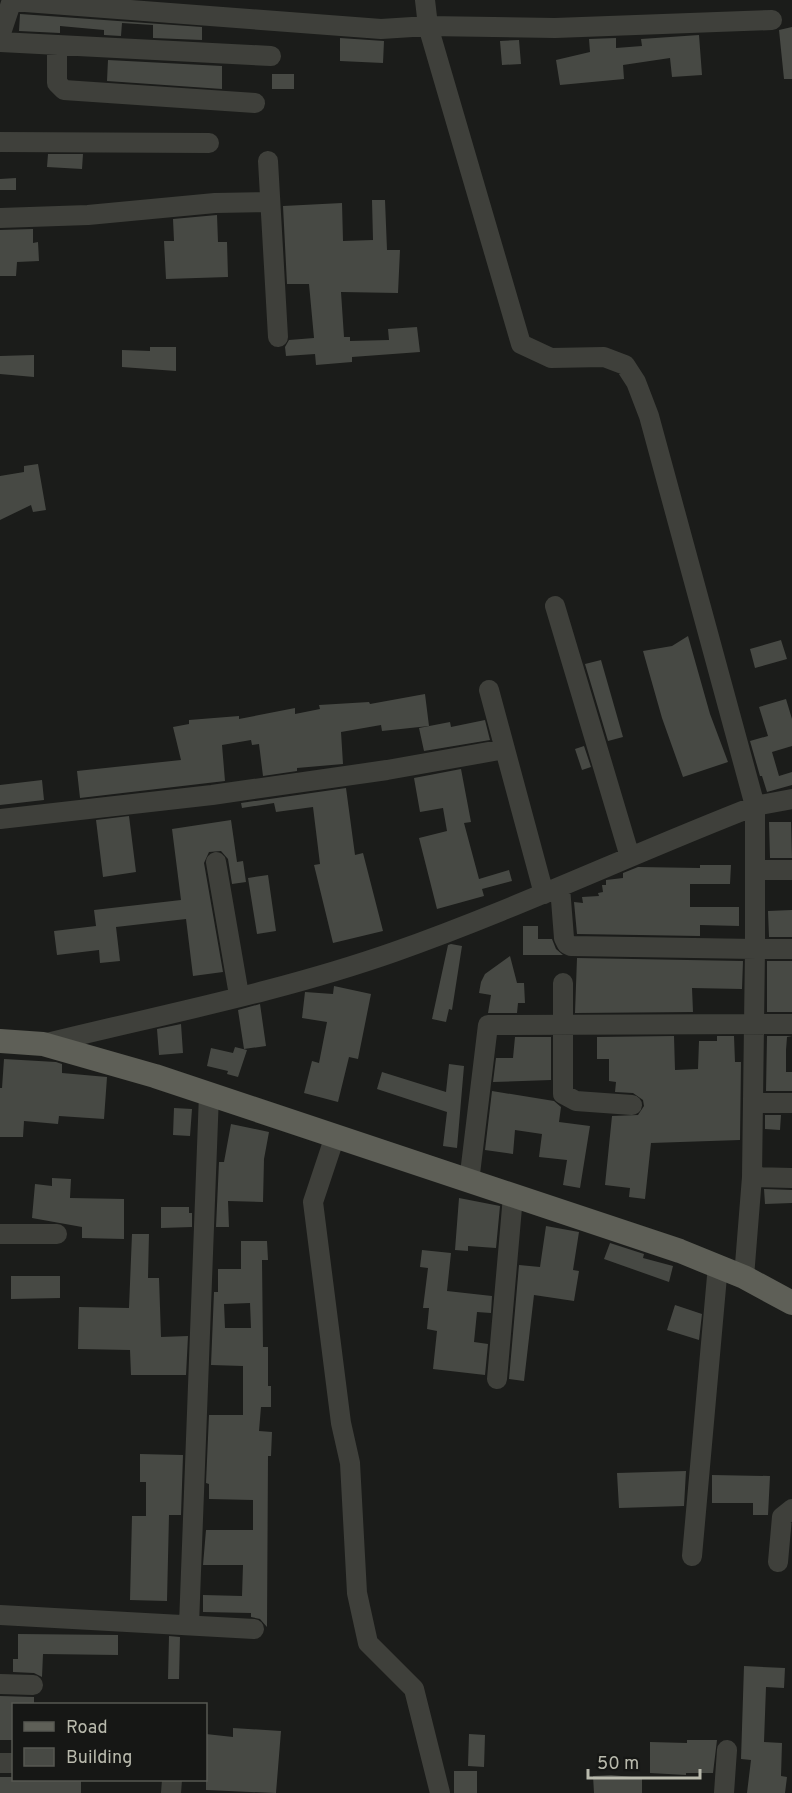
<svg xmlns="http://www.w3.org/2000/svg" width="792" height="1793" font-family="Overpass,sans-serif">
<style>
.building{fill:#474944;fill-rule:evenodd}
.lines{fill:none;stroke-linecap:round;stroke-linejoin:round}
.minor{stroke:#3f403b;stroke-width:20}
.major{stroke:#5e5f57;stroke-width:24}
</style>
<rect width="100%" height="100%" fill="#1b1c1a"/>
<path class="building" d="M 20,14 L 202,27 L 202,40 L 153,38 L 153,25 L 122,23 L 121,36 L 104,35 L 104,30 L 60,26 L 60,33 L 19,31 Z
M 792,27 L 792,79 L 784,79 L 779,30 Z
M 699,35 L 702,75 L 672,77 L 670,58 L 623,65 L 624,79 L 560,85 L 556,60 L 590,52 L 589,39 L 616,38 L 616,48 L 642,46 L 641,39 Z
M 340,38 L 384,41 L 383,63 L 340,61 Z
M 519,40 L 521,64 L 502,65 L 500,41 Z
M 108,60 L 222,66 L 222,89 L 107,81 Z
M 272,74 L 294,74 L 294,89 L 272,89 Z
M 48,154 L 83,154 L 82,169 L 47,167 Z
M 16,178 L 16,190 L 0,190 L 0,179 Z
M 372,200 L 385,200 L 387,250 L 400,250 L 398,293 L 341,292 L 344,337 L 350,337 L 350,341 L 389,340 L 388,329 L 417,327 L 420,352 L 352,357 L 352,362 L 316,365 L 315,354 L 286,356 L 285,347 L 289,340 L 314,338 L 309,284 L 287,284 L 283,206 L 342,203 L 343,241 L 373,240 Z
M 217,215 L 218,242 L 227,242 L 228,277 L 166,279 L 164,241 L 174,241 L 173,219 Z
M 33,229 L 33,243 L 38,242 L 39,261 L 17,262 L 16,276 L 0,276 L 0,230 Z
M 150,347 L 176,347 L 176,371 L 122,367 L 122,350 L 150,351 Z
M 34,355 L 34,377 L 0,374 L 0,356 Z
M 38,464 L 46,510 L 33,512 L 31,505 L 0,520 L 0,476 L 24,472 L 24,466 Z
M 688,636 L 710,714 L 728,762 L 683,777 L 662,718 L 643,651 L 672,646 Z
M 781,640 L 787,659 L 755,668 L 750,649 Z
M 601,660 L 623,737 L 608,741 L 585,664 Z
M 425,694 L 429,726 L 382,731 L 381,725 L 341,732 L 343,764 L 297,768 L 297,771 L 263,776 L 259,744 L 252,745 L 251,740 L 222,745 L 225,781 L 80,798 L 77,771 L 181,760 L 173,727 L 189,724 L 189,720 L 239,716 L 239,719 L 295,708 L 295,714 L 320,709 L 319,705 L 369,702 L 370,704 Z
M 786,699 L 792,719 L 792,746 L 772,752 L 779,776 L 792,772 L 792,785 L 767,792 L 762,776 L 760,776 L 750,741 L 768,736 L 759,707 Z
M 485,720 L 490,740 L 424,751 L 419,728 L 450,722 L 451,727 Z
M 584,746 L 591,767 L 582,770 L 575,749 Z
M 461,769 L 471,822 L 464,823 L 479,879 L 509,870 L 512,881 L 482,889 L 484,896 L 437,909 L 419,838 L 447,831 L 443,808 L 420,812 L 414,778 Z
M 42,780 L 44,800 L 0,805 L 0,785 Z
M 346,788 L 355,855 L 363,853 L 383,931 L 333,943 L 314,865 L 320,864 L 313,807 L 276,812 L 274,803 L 242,808 L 241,803 Z
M 129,816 L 136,872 L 103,877 L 96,820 Z
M 231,820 L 237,862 L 243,861 L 246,882 L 232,884 L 228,859 L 221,851 L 209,852 L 204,863 L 223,972 L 193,976 L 186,919 L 116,927 L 120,961 L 100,963 L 99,950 L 57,955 L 54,931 L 96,926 L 94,910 L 181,900 L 172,829 Z
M 769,822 L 791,822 L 792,858 L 770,858 Z
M 700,865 L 731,865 L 730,884 L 690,884 L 690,907 L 739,907 L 739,926 L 700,925 L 700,936 L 577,934 L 574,902 L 583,903 L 582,897 L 599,896 L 598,893 L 603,892 L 602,885 L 606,885 L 606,880 L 623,878 L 623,873 L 638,867 L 700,868 Z
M 268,875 L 276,931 L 257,934 L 248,878 Z
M 792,910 L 792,937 L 769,937 L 768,911 Z
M 523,926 L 538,926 L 538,939 L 552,939 L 556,949 L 563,955 L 523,955 Z
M 451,944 L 462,946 L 452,1010 L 449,1009 L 446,1022 L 432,1019 L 448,945 Z
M 510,956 L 517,983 L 524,983 L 525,1003 L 518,1003 L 517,1013 L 488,1013 L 491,995 L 479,993 L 481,982 L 485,974 Z
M 577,958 L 743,961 L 742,989 L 692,988 L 693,1012 L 575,1013 Z
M 767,961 L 792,961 L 792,1012 L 767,1012 Z
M 334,986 L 371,994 L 358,1059 L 349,1057 L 338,1102 L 304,1093 L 312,1061 L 319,1063 L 327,1022 L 302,1018 L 305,992 L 333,994 Z
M 260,1004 L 266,1046 L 244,1049 L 238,1010 Z
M 181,1024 L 183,1053 L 159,1055 L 157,1029 Z
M 674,1036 L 675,1070 L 698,1069 L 699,1041 L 717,1041 L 717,1036 L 734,1036 L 735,1062 L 741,1062 L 740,1140 L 651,1143 L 645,1199 L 629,1197 L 630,1188 L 605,1185 L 612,1116 L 638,1115 L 644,1106 L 643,1100 L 633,1093 L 615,1092 L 616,1082 L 609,1081 L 609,1059 L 597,1059 L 597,1037 Z
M 767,1036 L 792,1036 L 787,1037 L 786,1050 L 786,1072 L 792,1072 L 792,1091 L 766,1091 Z
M 515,1037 L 551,1037 L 551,1080 L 493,1082 L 496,1058 L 513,1058 Z
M 235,1047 L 247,1050 L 238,1077 L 227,1074 L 228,1071 L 207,1066 L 211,1048 L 233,1053 Z
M 4,1059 L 56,1062 L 62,1064 L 62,1073 L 107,1077 L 104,1119 L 59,1116 L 58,1124 L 24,1121 L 23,1137 L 0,1137 L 0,1088 L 2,1088 Z
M 449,1064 L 464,1066 L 457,1148 L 443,1146 L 447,1112 L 377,1089 L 382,1072 L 446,1092 Z
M 492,1091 L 554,1101 L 561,1107 L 559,1122 L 590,1126 L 580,1188 L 563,1185 L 567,1160 L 539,1157 L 542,1134 L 515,1130 L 513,1154 L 485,1150 Z
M 174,1108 L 192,1109 L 190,1136 L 173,1135 Z
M 765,1115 L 781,1115 L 780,1130 L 765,1129 Z
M 231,1124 L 269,1132 L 264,1159 L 263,1202 L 228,1201 L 229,1227 L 216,1227 L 219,1162 L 224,1162 Z
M 52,1178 L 71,1179 L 70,1198 L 124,1199 L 124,1239 L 82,1238 L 82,1227 L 32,1218 L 35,1184 L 52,1186 Z
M 764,1189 L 792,1190 L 792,1203 L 765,1204 Z
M 459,1198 L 500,1206 L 496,1248 L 468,1246 L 468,1251 L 455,1250 Z
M 161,1207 L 189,1207 L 189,1213 L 192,1213 L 192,1227 L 161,1228 Z
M 546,1226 L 579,1232 L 573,1270 L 579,1271 L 574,1301 L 534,1295 L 524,1381 L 509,1379 L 519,1265 L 540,1267 Z
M 132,1234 L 149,1234 L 148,1278 L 159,1278 L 161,1337 L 188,1336 L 186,1375 L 131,1375 L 130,1350 L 78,1349 L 79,1307 L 129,1308 Z
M 241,1241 L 267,1241 L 268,1260 L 262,1260 L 263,1347 L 268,1347 L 268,1386 L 271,1386 L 271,1407 L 261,1407 L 259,1431 L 272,1432 L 271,1456 L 268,1456 L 267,1627 L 260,1619 L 251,1617 L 251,1613 L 203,1612 L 203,1595 L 242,1596 L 243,1565 L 203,1565 L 206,1530 L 253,1530 L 253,1500 L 209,1499 L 209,1484 L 206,1483 L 209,1415 L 243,1415 L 243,1366 L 211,1365 L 214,1292 L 218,1292 L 218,1269 L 241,1269 ZM 250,1303 L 251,1328 L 225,1328 L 224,1304 Z
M 610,1243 L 644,1254 L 643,1258 L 673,1266 L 669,1282 L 604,1259 Z
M 422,1250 L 451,1253 L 447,1291 L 492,1296 L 491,1313 L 477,1312 L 474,1342 L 488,1344 L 485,1375 L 433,1369 L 437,1331 L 427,1329 L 429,1308 L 423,1308 L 428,1268 L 420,1267 Z
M 11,1276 L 60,1276 L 60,1298 L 11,1299 Z
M 675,1305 L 702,1314 L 699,1340 L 667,1330 Z
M 140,1454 L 183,1455 L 181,1515 L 169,1515 L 167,1601 L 130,1600 L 132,1516 L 146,1516 L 146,1482 L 140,1482 Z
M 686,1471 L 684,1506 L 619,1508 L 617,1473 Z
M 712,1475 L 770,1476 L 768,1515 L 753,1515 L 753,1503 L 712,1503 Z
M 18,1634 L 118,1635 L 118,1655 L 43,1654 L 42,1677 L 34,1673 L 13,1672 L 13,1659 L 18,1659 Z
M 169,1636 L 180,1637 L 179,1679 L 168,1679 Z
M 744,1666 L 785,1668 L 784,1688 L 766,1687 L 764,1742 L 782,1743 L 781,1776 L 787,1777 L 785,1793 L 747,1793 L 751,1760 L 741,1759 Z
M 0,1696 L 34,1697 L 34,1704 L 14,1704 L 14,1740 L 0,1740 Z
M 233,1728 L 281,1731 L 276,1793 L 206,1790 L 206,1734 L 233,1737 Z
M 469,1734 L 485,1735 L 484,1767 L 468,1766 Z
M 687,1740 L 717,1740 L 713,1773 L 686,1773 L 686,1775 L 650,1773 L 650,1742 L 687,1743 Z
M 454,1771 L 477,1771 L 477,1793 L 454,1793 Z
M 611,1775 L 642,1778 L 642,1793 L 594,1793 L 593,1776 Z
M 0,1777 L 12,1777 L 12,1779 L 81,1779 L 81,1793 L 0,1793 Z"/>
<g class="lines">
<path class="minor" d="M 425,0 L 428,26 L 521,344 L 551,358 L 604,357 L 625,365 L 636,382 L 649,416 L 755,806 L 755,949 L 571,946 L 567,944 L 564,938 L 560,887
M 12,1 L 381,29 L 428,26 L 555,28 L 772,20
M 0,36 L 12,0
M 0,42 L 271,56
M 57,45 L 57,83 L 64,90 L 255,103
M 0,142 L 209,143
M 268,161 L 278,337
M 0,218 L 88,215 L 215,203 L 270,202
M 555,606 L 630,857
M 489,690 L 544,894
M 0,819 L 212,795 L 387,770 L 505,749
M 216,862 L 239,995
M 755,870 L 792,870
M 563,983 L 563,1094 L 576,1101 L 632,1105
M 43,1044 C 160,1015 280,992 394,952 C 516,909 634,853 755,806 L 792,799
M 754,1103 L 792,1103
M 335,1136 L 313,1202 L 341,1423 L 350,1463 L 357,1593 L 368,1643 L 414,1689 L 440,1793
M 752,1177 L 792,1178
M 469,1182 L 488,1025 L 792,1024
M 0,1234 L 57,1234
M 744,1277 L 752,1177 L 755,949 L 792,949
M 497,1379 L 513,1196
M 692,1556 L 718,1265
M 778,1562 L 782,1517 L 792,1509
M 0,1615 L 254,1629
M 189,1625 L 209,1094
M 0,1684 L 33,1685
M 0,1763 L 14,1763
M 171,1793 L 172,1780
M 724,1793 L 727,1750"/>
<path class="major" d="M 0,1041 L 43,1044 L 155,1076 L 680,1251 L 744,1277 L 792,1303"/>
</g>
<rect x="12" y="1703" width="195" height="78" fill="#161715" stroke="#575852" stroke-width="1.5"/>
<rect x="24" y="1722" width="30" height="9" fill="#5e5f57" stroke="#575852" stroke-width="1.5"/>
<text x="66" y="1733" font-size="18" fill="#b9baad">Road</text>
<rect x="24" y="1748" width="30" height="18" fill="#474944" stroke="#575852" stroke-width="1.5"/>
<text x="66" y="1763" font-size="18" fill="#b9baad">Building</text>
<path d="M588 1769v9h112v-9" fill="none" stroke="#b9baad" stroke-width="3"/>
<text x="597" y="1769" font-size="18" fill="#b9baad" stroke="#161715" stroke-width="4.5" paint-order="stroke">50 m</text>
</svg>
